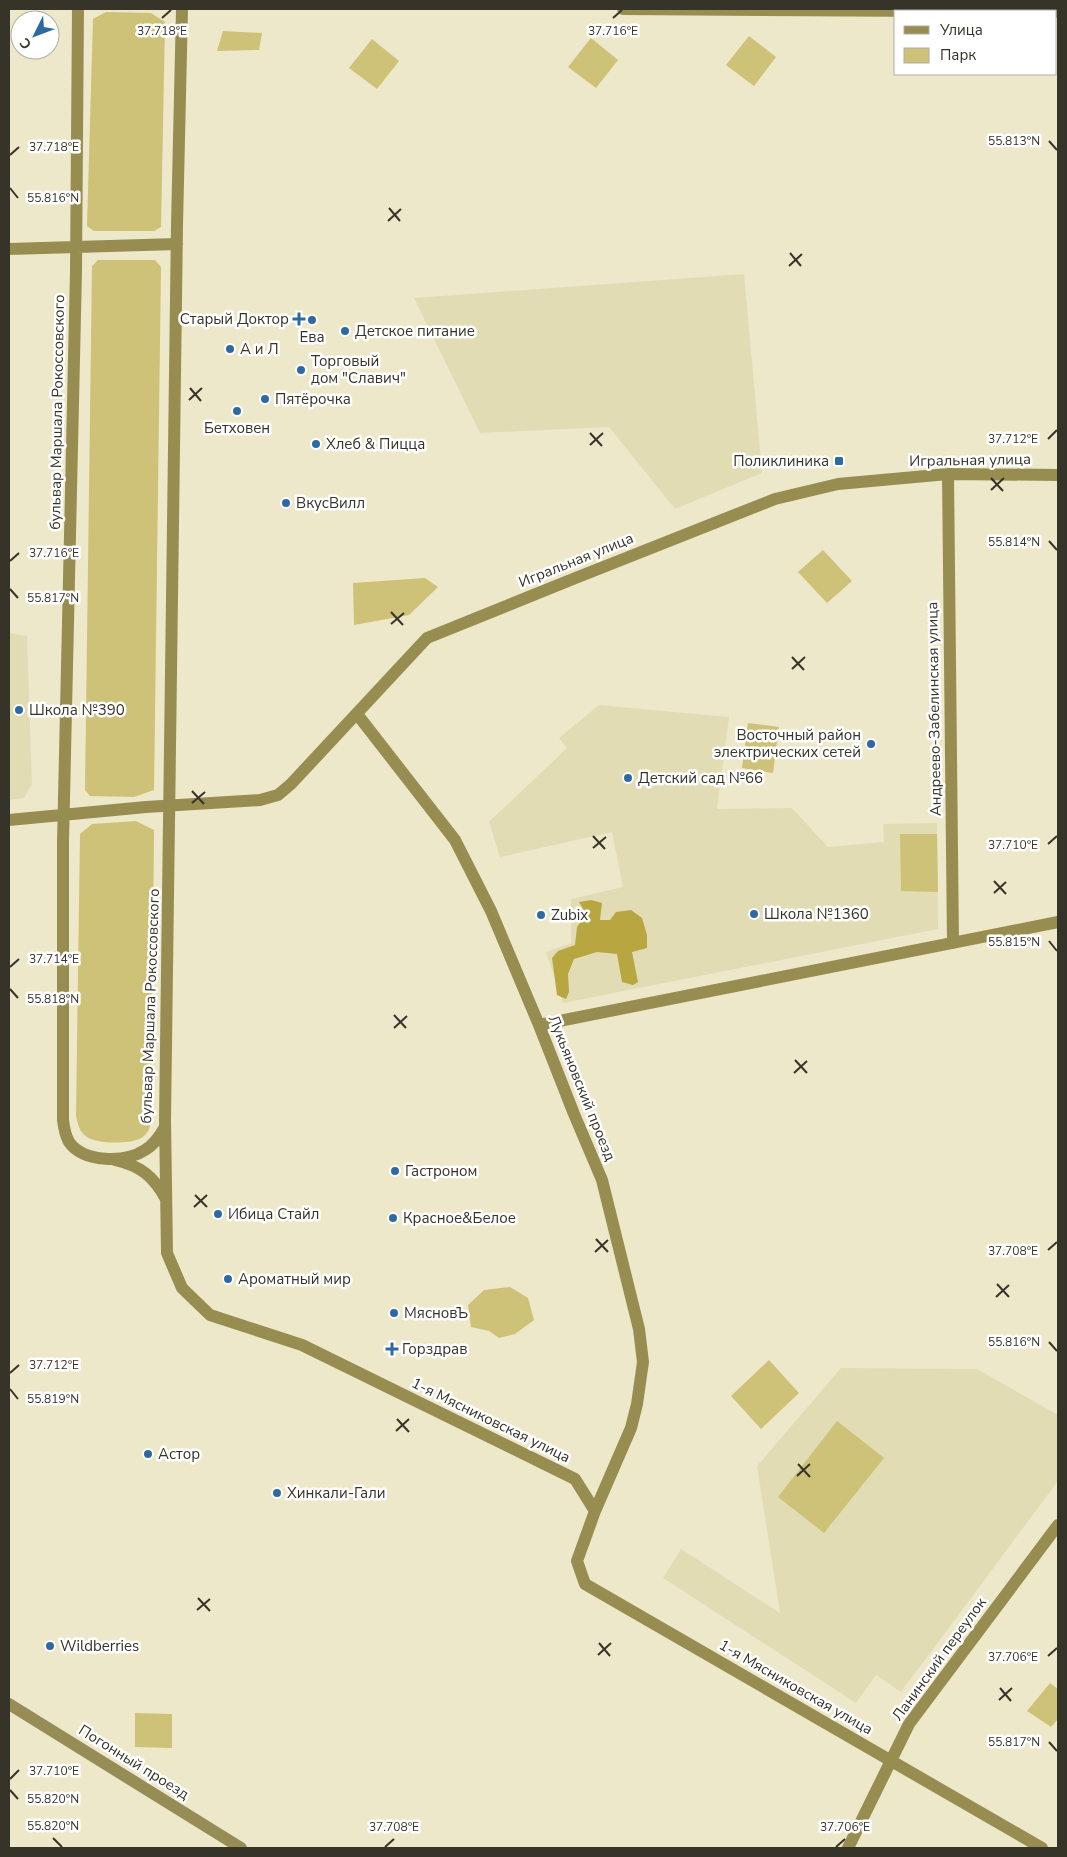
<svg xmlns="http://www.w3.org/2000/svg" width="1067" height="1857" font-family="'Nunito Sans',sans-serif">
<style>
.built{fill:#e2dcb5}
.green{fill:#cec178}
.forest{fill:#b8a641}
.lines{fill:none;stroke-linecap:round;stroke-linejoin:round}
.minor{stroke:#988d51;stroke-width:12}
.tram{stroke:#8f8b76;stroke-width:1}
.ticks{fill:none;stroke:#363428;stroke-width:2}
.poi-dot{fill:#2e6aa1;stroke:#fff;stroke-width:2}
.labels{text-anchor:middle;stroke-width:5;stroke-linejoin:round;paint-order:stroke}
.poi-label{font-size:15px;fill:#363428;stroke:#fff;text-anchor:start}
.street-label{font-size:15px;fill:#363428;stroke:#fff}
.ticks-label{font-size:12px;text-anchor:middle;fill:#363428;stroke:#fff;stroke-width:5;stroke-linejoin:round;paint-order:stroke}
</style>
<rect width="100%" height="100%" fill="#ede8c9"/>
<path class="built" d="M 744,274 L 762,473 L 675,509 L 609,427 L 480,433 L 414,298 Z
M 9,633 L 27,636 L 32,784 L 24,798 L 9,800 Z
M 599,705 L 729,717 L 717,809 L 792,808 L 828,847 L 884,842 L 883,824 L 937,823 L 938,929 L 563,1003 L 546,952 L 571,943 L 571,899 L 623,887 L 612,832 L 500,857 L 489,822 L 567,748 L 559,738 Z
M 841,1368 L 977,1369 L 1058,1415 L 1058,1481 L 901,1692 L 876,1675 L 856,1703 L 663,1578 L 681,1549 L 780,1613 L 757,1466 Z"/>
<path class="green" d="M 106,12 L 151,13 L 165,22 L 161,227 L 154,231 L 94,231 L 87,226 L 93,19 Z
M 223,31 L 262,33 L 259,50 L 217,51 Z
M 749,36 L 776,57 L 754,86 L 726,65 Z
M 591,38 L 618,60 L 596,88 L 568,67 Z
M 372,39 L 399,61 L 377,89 L 349,68 Z
M 98,260 L 155,260 L 161,267 L 154,790 L 134,797 L 90,796 L 85,790 L 92,266 Z
M 823,550 L 852,581 L 827,603 L 798,572 Z
M 425,578 L 438,587 L 409,615 L 354,625 L 353,583 Z
M 748,723 L 779,727 L 773,773 L 742,768 Z
M 136,821 L 154,830 L 151,1119 C 150,1126 150,1131 144,1136 C 135,1145 96,1144 87,1137 C 79,1132 78,1124 76,1116 L 80,834 L 92,824 Z
M 900,834 L 937,834 L 938,892 L 901,891 Z
M 510,1287 L 528,1298 L 534,1320 L 515,1334 L 499,1338 L 489,1331 L 471,1327 L 468,1305 L 484,1290 Z
M 769,1360 L 799,1393 L 761,1429 L 731,1396 Z
M 837,1421 L 884,1458 L 824,1533 L 778,1497 Z
M 1050,1683 L 1058,1689 L 1058,1719 L 1051,1727 L 1027,1711 Z
M 135,1713 L 172,1714 L 172,1748 L 135,1747 Z"/>
<path class="forest" d="M 591,900 L 602,903 L 600,920 L 610,920 L 616,912 L 631,910 L 642,918 L 647,935 L 647,948 L 632,952 L 638,982 L 633,985 L 622,982 L 617,954 L 597,952 L 574,959 L 568,974 L 569,992 L 566,999 L 557,995 L 552,958 L 558,951 L 575,945 L 577,927 L 586,914 L 579,902 Z"/>
<g class="lines">
<path class="minor" d="M 78,9 L 76,271 L 63,842 L 63,1120 C 64,1128 65,1135 69,1142 C 84,1163 125,1163 145,1150 C 154,1145 160,1136 165,1127
M 182,9 L 177,225 L 165,1120 L 167,1253 L 182,1288 L 210,1315 L 302,1345 L 575,1479 L 595,1511 L 577,1561 L 585,1584 L 1042,1848
M 623,9 L 933,11
M 1056,12 L 1058,12
M 9,249 L 177,244
M 948,474 L 953,943
M 357,714 L 455,840 L 491,911 L 539,1025 L 574,1114 L 602,1180 L 639,1329 L 643,1362 L 637,1404 L 631,1428 L 595,1511
M 9,820 L 146,807 L 260,800 L 278,795 L 291,784 L 427,638 L 573,579 L 775,499 L 838,484 L 948,474 L 1058,475
M 539,1025 L 1058,922
M 115,1160 C 141,1166 153,1176 166,1199
M 9,1704 L 241,1848
M 848,1848 L 909,1724 L 1058,1525"/>
<path class="tram" d="M 9,1699 L 248,1848
M 9,1708 L 234,1848"/>
</g>
<path class="ticks" d="M 162,18 L 171,10M 613,18 L 622,10M 1049,141 L 1057,150M 10,155 L 19,147M 10,188 L 18,198M 389,208 L 400,221M 388,221 L 401,209M 790,253 L 801,266M 789,266 L 802,254M 190,388 L 201,401M 189,400 L 202,388M 590,433 L 602,446M 1048,439 L 1057,430M 590,445 L 603,433M 991,478 L 1003,491M 991,490 L 1004,478M 1049,541 L 1057,550M 10,561 L 19,553M 10,589 L 18,598M 391,612 L 403,625M 391,624 L 404,613M 792,657 L 804,670M 792,669 L 805,657M 192,791 L 204,804M 192,803 L 205,792M 593,836 L 605,849M 1048,844 L 1057,836M 593,848 L 606,837M 994,881 L 1006,894M 994,893 L 1006,882M 1049,941 L 1057,951M 10,967 L 19,959M 10,989 L 18,998M 394,1015 L 406,1028M 394,1028 L 407,1016M 795,1060 L 807,1073M 794,1073 L 807,1061M 195,1195 L 207,1207M 194,1207 L 207,1195M 596,1239 L 608,1252M 1048,1250 L 1057,1242M 595,1252 L 608,1240M 997,1284 L 1009,1297M 996,1297 L 1009,1285M 1049,1342 L 1057,1351M 10,1373 L 19,1365M 10,1389 L 18,1399M 397,1419 L 409,1432M 396,1431 L 409,1419M 798,1464 L 810,1477M 797,1476 L 810,1464M 198,1598 L 210,1611M 197,1610 L 210,1599M 599,1643 L 610,1656M 598,1655 L 611,1643M 1048,1656 L 1057,1648M 1000,1688 L 1011,1701M 999,1700 L 1012,1688M 1049,1742 L 1057,1751M 10,1779 L 19,1770M 10,1790 L 18,1799M 53,1838 L 62,1847M 385,1847 L 394,1839M 836,1847 L 845,1839"/>
<g class="poi-dot">
<path d="M296.5 311.5h5v5h5v5h-5v5h-5v-5h-5v-5h5z"/>
<circle cx="312" cy="320" r="5"/>
<circle cx="345" cy="331" r="5"/>
<circle cx="230" cy="349" r="5"/>
<circle cx="301" cy="370" r="5"/>
<circle cx="265" cy="399" r="5"/>
<circle cx="237" cy="411" r="5"/>
<circle cx="316" cy="444" r="5"/>
<rect x="834" y="456" width="10" height="10" rx="2.5"/>
<circle cx="286" cy="503" r="5"/>
<circle cx="19" cy="710" r="5"/>
<circle cx="871" cy="744" r="5"/>
<circle cx="628" cy="778" r="5"/>
<circle cx="754" cy="914" r="5"/>
<circle cx="541" cy="915" r="5"/>
<circle cx="395" cy="1171" r="5"/>
<circle cx="218" cy="1214" r="5"/>
<circle cx="393" cy="1218" r="5"/>
<circle cx="228" cy="1279" r="5"/>
<circle cx="394" cy="1313" r="5"/>
<path d="M389.5 1341.5h5v5h5v5h-5v5h-5v-5h-5v-5h5z"/>
<circle cx="148" cy="1454" r="5"/>
<circle cx="277" cy="1493" r="5"/>
<circle cx="50" cy="1646" r="5"/>
</g>
<g class="labels">
<g class="poi-label">
<text x="289" y="324" text-anchor="end">Старый Доктор</text>
<text x="355" y="336">Детское питание</text>
<text x="312" y="342" text-anchor="middle">Ева</text>
<text x="240" y="354">А и Л</text>
<text x="311" y="366">Торговый<tspan x="311" dy="17">дом "Славич"</tspan></text>
<text x="275" y="404">Пятёрочка</text>
<text x="237" y="433" text-anchor="middle">Бетховен</text>
<text x="326" y="449">Хлеб &amp; Пицца</text>
<text x="829" y="466" text-anchor="end">Поликлиника</text>
<text x="296" y="508">ВкусВилл</text>
<text x="29" y="715">Школа №390</text>
<text x="861" y="740" text-anchor="end">Восточный район<tspan x="861" dy="17">электрических сетей</tspan></text>
<text x="638" y="783">Детский сад №66</text>
<text x="764" y="919">Школа №1360</text>
<text x="551" y="920">Zubix</text>
<text x="405" y="1176">Гастроном</text>
<text x="228" y="1219">Ибица Стайл</text>
<text x="403" y="1223">Красное&amp;Белое</text>
<text x="238" y="1284">Ароматный мир</text>
<text x="404" y="1318">МясновЪ</text>
<text x="402" y="1354">Горздрав</text>
<text x="158" y="1459">Астор</text>
<text x="287" y="1498">Хинкали-Гали</text>
<text x="60" y="1651">Wildberries</text>
</g>
<g class="street-label">
<text transform="translate(57 412) rotate(-89)" y="5">бульвар Маршала Рокоссовского</text>
<text transform="translate(970 460) rotate(-1)" y="5">Игральная улица</text>
<text transform="translate(576 560) rotate(-22)" y="5">Игральная улица</text>
<text transform="translate(934 709) rotate(-91)" y="5">Андреево-Забелинская улица</text>
<text transform="translate(150 1006) rotate(-88)" y="5">бульвар Маршала Рокоссовского</text>
<text transform="translate(582 1088) rotate(68)" y="5">Лукьяновский проезд</text>
<text transform="translate(491 1420) rotate(26)" y="5">1-я Мясниковская улица</text>
<text transform="translate(939 1659) rotate(-54)" y="5">Ланинский переулок</text>
<text transform="translate(796 1687) rotate(30)" y="5">1-я Мясниковская улица</text>
<text transform="translate(134 1762) rotate(32)" y="5">Погонный проезд</text>
</g>
</g>
<g class="ticks-label">
<text x="162" y="35">37.718°E</text>
<text x="613" y="35">37.716°E</text>
<text x="1014" y="145">55.813°N</text>
<text x="54" y="151">37.718°E</text>
<text x="53" y="202">55.816°N</text>
<text x="1013" y="443">37.712°E</text>
<text x="1014" y="546">55.814°N</text>
<text x="54" y="557">37.716°E</text>
<text x="53" y="602">55.817°N</text>
<text x="1013" y="849">37.710°E</text>
<text x="1014" y="946">55.815°N</text>
<text x="54" y="963">37.714°E</text>
<text x="53" y="1003">55.818°N</text>
<text x="1013" y="1255">37.708°E</text>
<text x="1014" y="1346">55.816°N</text>
<text x="54" y="1369">37.712°E</text>
<text x="53" y="1403">55.819°N</text>
<text x="1013" y="1661">37.706°E</text>
<text x="1014" y="1746">55.817°N</text>
<text x="54" y="1775">37.710°E</text>
<text x="53" y="1803">55.820°N</text>
<text x="53" y="1830">55.820°N</text>
<text x="394" y="1831">37.708°E</text>
<text x="845" y="1831">37.706°E</text>
</g>
<rect width="1067" height="1857" fill="none" stroke="#363428" stroke-width="20"/>
<rect x="894" y="10" width="162" height="65" fill="#ffffff" stroke="#afaea9"/>
<rect x="904" y="26" width="25" height="8" fill="#988d51" stroke="#afaea9"/>
<text x="940" y="35" font-size="15" fill="#363428">Улица</text>
<rect x="904" y="48" width="25" height="15" fill="#cec178" stroke="#afaea9"/>
<text x="940" y="60" font-size="15" fill="#363428">Парк</text>
<g transform="translate(35 35) rotate(228)"><circle r="24" fill="#ffffff" stroke="#afaea9"/>
<path d="M0-4L9 19L0 12L-9 19Z" fill="#2e6aa1"/>
<text y="-8" font-size="14" font-weight="bold" text-anchor="middle" fill="#363428">С</text>
</g>
</svg>
